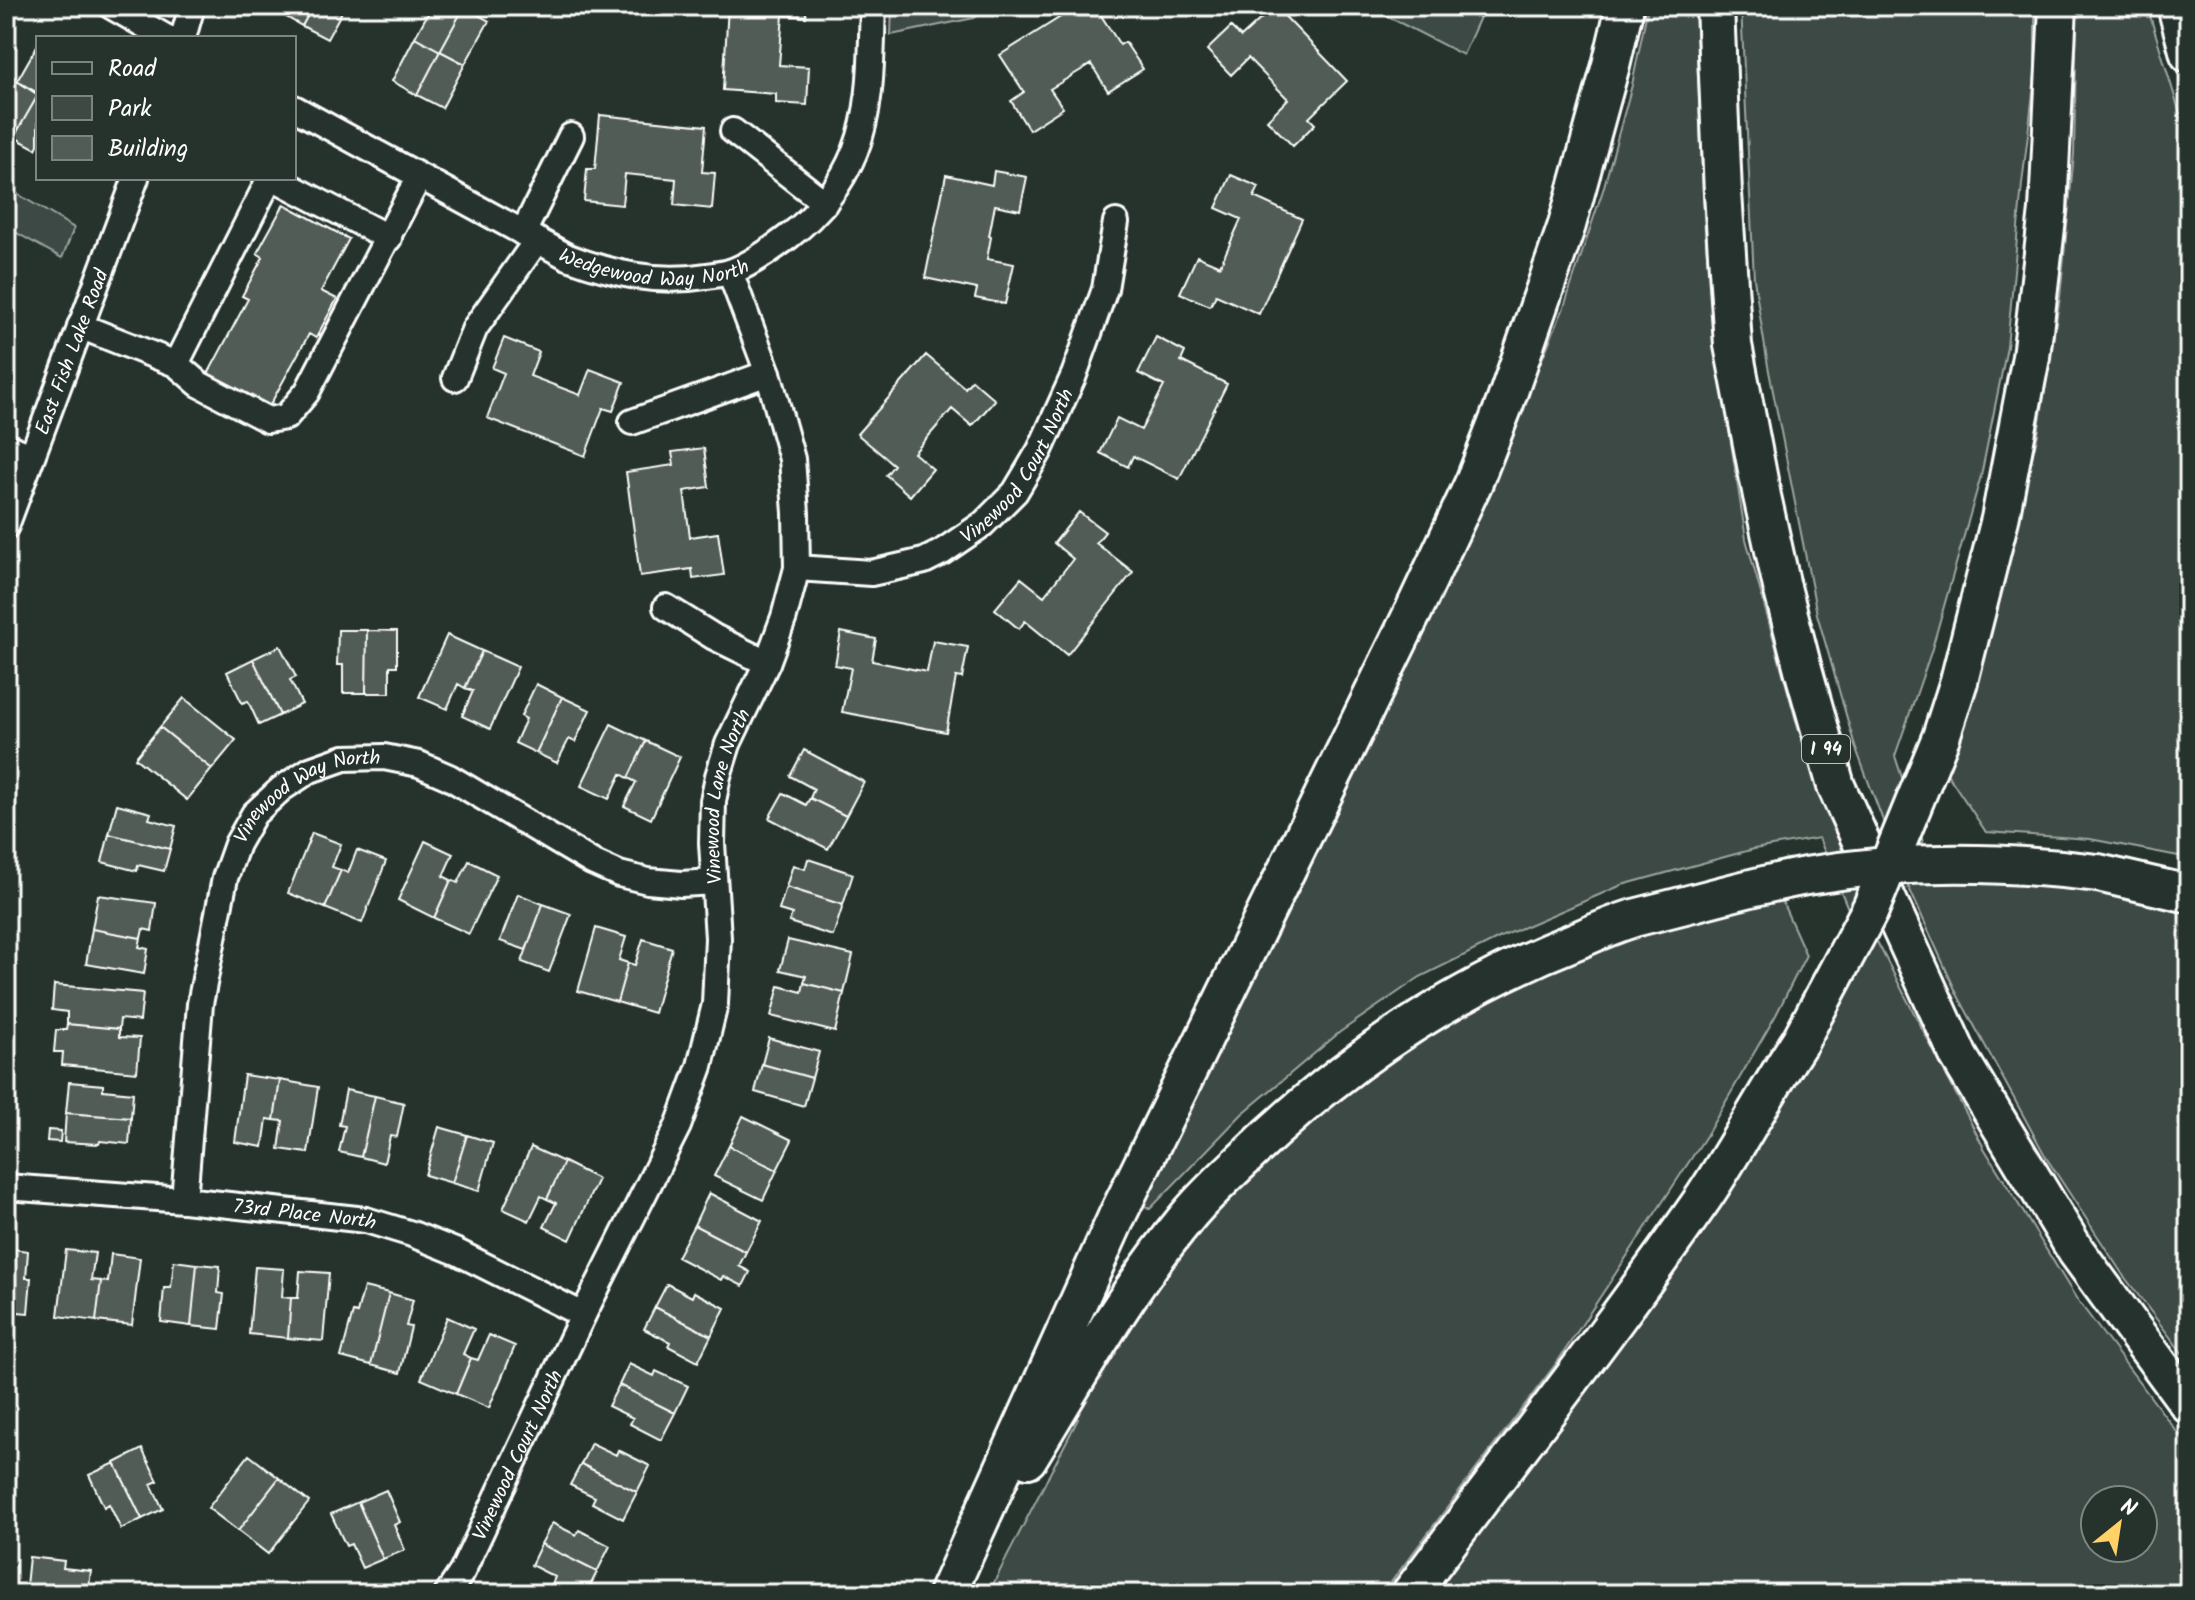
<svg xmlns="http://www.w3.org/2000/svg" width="2195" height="1600" font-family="Kalam,sans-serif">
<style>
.green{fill:#3e4944;stroke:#9ea4a2;stroke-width:2;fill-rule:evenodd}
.building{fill:#515c57;stroke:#fff;stroke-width:2}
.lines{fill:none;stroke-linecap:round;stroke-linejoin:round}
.minor-casing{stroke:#fff;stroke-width:30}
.highway-casing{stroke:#fff;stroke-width:42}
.minor{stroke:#26332d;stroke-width:24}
.highway{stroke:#26332d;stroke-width:36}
.highway-bridge-casing{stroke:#fff;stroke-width:42;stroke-linecap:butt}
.highway-bridge{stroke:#26332d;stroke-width:36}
.labels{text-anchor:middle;stroke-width:8;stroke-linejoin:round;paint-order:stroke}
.shield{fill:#26332d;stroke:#bec2c0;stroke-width:2}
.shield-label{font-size:18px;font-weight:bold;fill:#fff}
.street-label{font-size:20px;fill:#fff;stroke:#26332d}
</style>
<rect width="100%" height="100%" fill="#26332d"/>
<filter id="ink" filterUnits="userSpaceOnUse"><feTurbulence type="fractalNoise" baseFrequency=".0125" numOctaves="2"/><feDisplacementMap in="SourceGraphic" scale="16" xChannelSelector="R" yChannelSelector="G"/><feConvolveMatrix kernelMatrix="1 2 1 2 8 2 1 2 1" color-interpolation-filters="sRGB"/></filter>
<g filter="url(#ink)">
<path class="green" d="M 892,6 L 990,6 L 974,18 L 891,35 Z
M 1367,6 L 1485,6 L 1463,55 Z
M 1648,6 L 1695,6 L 1704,217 L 1713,327 L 1746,539 L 1798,728 L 1871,930 L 1984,1148 L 2076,1298 L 2189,1448 L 2189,1594 L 1435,1594 L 1662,1286 L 1863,945 L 1819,838 L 1754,849 L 1622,885 L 1503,936 L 1420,977 L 1340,1032 L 1242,1114 L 1150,1209 L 1139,1203 L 1496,467 L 1563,310 L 1603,190 L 1632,85 ZM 2095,1500 L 2143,1500 L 2143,1548 L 2095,1548 Z
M 1741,6 L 2035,6 L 2035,76 L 2022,184 L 2007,347 L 1981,476 L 1931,652 L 1895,756 L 1935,879 L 2096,888 L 2189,910 L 2189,1362 L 2123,1275 L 2047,1159 L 1957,994 L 1905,879 L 1855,746 L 1817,614 L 1768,366 L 1754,279 Z
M 2077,6 L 2147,6 L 2189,143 L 2189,858 L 2090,839 L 1986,832 L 1942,766 L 2011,540 L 2038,434 L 2060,297 L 2074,154 Z
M 6,187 L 74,228 L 62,258 L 6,227 Z
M 1780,897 L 1806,955 L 1776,1015 L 1706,1136 L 1558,1361 L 1382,1594 L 988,1594 L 1078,1419 L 1071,1415 L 1152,1283 L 1236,1185 L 1328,1099 L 1459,1013 L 1634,932 Z"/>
<path class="building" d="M 281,6 L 313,6 L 302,26 L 278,12 Z
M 313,6 L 345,6 L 327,39 L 302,26 Z
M 432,6 L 464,7 L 440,51 L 415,37 Z
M 728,6 L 806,6 L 806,17 L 783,15 L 779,65 L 809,67 L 807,105 L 776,103 L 776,94 L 723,90 Z
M 1078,6 L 1095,6 L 1120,45 L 1125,42 L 1143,69 L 1108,91 L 1091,64 L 1050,89 L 1063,108 L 1029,130 L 1011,101 L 1024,92 L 1000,55 Z
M 1275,6 L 1347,81 L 1309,118 L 1315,124 L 1293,146 L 1267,120 L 1288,99 L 1248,58 L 1231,75 L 1207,50 L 1231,27 L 1241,37 Z
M 464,7 L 489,21 L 465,64 L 440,51 Z
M 415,37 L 440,51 L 417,95 L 392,81 Z
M 38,44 L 38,93 L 17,81 Z
M 440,51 L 465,64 L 442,108 L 417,95 Z
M 17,81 L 38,95 L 14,137 L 6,132 L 6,100 Z
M 38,95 L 38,145 L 36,149 L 14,137 Z
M 600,115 L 706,126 L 702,172 L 715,173 L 712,209 L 674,205 L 676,179 L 625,174 L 622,205 L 584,201 L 587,169 L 595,169 Z
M 994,171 L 1027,177 L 1020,210 L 995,205 L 989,236 L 991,237 L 987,259 L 1014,264 L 1005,304 L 975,298 L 977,289 L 925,278 L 946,175 L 992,185 Z
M 1231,175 L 1259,187 L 1254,197 L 1302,219 L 1259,314 L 1216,295 L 1210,306 L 1180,293 L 1197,256 L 1220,266 L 1241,219 L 1216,208 Z
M 284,204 L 349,239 L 321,291 L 337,299 L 316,338 L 309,334 L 269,407 L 208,374 L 248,299 L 242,296 L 263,257 L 257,253 Z
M 1156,337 L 1185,352 L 1181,361 L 1227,384 L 1179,479 L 1133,456 L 1128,467 L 1100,453 L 1117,418 L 1141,430 L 1164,386 L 1138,373 Z
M 504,338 L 539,352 L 530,376 L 580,395 L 590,369 L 624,382 L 613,411 L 603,408 L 585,456 L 487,418 L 504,373 L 492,368 Z
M 926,355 L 965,388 L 972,380 L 995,400 L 972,426 L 952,409 L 914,453 L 933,469 L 910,496 L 886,475 L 894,465 L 857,434 Z
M 704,448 L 709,487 L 684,491 L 690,537 L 718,533 L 724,575 L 693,579 L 692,569 L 640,576 L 626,472 L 674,465 L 672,452 Z
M 1079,512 L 1105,532 L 1096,543 L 1133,572 L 1067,655 L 1025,621 L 1019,629 L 995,609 L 1021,578 L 1044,596 L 1073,559 L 1054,543 Z
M 338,630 L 367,630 L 366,693 L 343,693 L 343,665 L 337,665 Z
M 367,630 L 397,631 L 397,666 L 390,666 L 390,693 L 366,693 Z
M 841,632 L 876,639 L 872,661 L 927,672 L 933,641 L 968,647 L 962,678 L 956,677 L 946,732 L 842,712 L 851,668 L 835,665 Z
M 447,635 L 482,651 L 465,688 L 458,684 L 447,709 L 419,697 Z
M 280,646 L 296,677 L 290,680 L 302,704 L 280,715 L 253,659 Z
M 482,651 L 518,667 L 490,729 L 462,716 L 473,691 L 465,688 Z
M 253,659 L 280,715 L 259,725 L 248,701 L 242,703 L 227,672 Z
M 536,684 L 562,697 L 536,753 L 515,743 L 526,719 L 521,716 Z
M 562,697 L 590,710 L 575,742 L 569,739 L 557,763 L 536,753 Z
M 184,698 L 236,740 L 212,769 L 160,727 Z
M 611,724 L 646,741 L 628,778 L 621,774 L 609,799 L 581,786 Z
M 160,727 L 212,769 L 187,800 L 135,758 Z
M 646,741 L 680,757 L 651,819 L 624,806 L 636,782 L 628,778 Z
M 804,750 L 864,782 L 846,816 L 810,798 L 814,789 L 790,776 Z
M 783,793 L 806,805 L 810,798 L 846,816 L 828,849 L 769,818 Z
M 117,804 L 151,813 L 149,819 L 176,826 L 170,849 L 109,834 Z
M 312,833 L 341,844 L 332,867 L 341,870 L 325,908 L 288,893 Z
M 109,834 L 170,849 L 164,871 L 138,865 L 137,871 L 102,862 Z
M 425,841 L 453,854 L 443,876 L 451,880 L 434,918 L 398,900 Z
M 357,850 L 386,861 L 362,923 L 325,908 L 341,870 L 348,873 Z
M 808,859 L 853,874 L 843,905 L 786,887 L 793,865 L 805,869 Z
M 469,861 L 497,875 L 469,934 L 434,918 L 451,880 L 458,883 Z
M 786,887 L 843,905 L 833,936 L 789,922 L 792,914 L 779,910 Z
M 518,894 L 543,904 L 526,950 L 500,941 Z
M 98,895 L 156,903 L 152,931 L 143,929 L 141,938 L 92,929 Z
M 543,904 L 571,914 L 549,972 L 522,962 Z
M 596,928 L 626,937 L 619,960 L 628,963 L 617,1002 L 578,991 Z
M 92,929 L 141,938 L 139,947 L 148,949 L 144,974 L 86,964 Z
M 643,939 L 672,948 L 654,1013 L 617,1002 L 628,963 L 635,965 Z
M 788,940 L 853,955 L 844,993 L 804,983 L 806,976 L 780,970 Z
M 804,983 L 844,993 L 835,1032 L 771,1016 L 779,986 L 802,992 Z
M 54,985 L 143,993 L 140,1021 L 120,1019 L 119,1029 L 67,1024 L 67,1012 L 52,1010 Z
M 67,1024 L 119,1029 L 119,1037 L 140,1038 L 137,1072 L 62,1065 L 63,1052 L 54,1052 L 56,1030 L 66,1030 Z
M 769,1038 L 819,1052 L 812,1078 L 762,1064 Z
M 762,1064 L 812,1078 L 804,1106 L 755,1092 Z
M 244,1075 L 280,1080 L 274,1120 L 267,1119 L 263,1147 L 235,1142 Z
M 280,1080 L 318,1087 L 308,1153 L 279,1149 L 283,1121 L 274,1120 Z
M 69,1082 L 103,1085 L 103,1090 L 133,1093 L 131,1118 L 66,1113 Z
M 346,1090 L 375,1096 L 361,1157 L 339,1152 L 345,1126 L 339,1125 Z
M 375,1096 L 404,1103 L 397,1137 L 390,1136 L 384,1163 L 361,1157 Z
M 66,1113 L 131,1118 L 129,1144 L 100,1141 L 99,1144 L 64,1142 Z
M 743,1116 L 792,1140 L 777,1170 L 729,1146 Z
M 439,1127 L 467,1135 L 452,1183 L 425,1175 Z
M 48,1130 L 61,1131 L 60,1142 L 47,1141 Z
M 467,1135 L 493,1143 L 479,1191 L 452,1183 Z
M 729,1146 L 777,1170 L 763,1200 L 714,1176 Z
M 531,1147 L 564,1162 L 547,1199 L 541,1196 L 529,1221 L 503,1209 Z
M 564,1162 L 598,1179 L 570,1240 L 544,1227 L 556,1203 L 547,1199 Z
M 709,1193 L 762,1221 L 746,1252 L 694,1225 Z
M 694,1225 L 746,1252 L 739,1266 L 750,1272 L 743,1286 L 723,1276 L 721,1280 L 677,1257 Z
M 6,1248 L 28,1251 L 26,1278 L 31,1278 L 28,1313 L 6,1311 Z
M 66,1250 L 95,1253 L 91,1280 L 101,1281 L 96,1321 L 58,1316 Z
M 111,1254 L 140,1258 L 132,1325 L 96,1321 L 101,1281 L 108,1282 Z
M 174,1261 L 197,1264 L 191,1326 L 161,1322 L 164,1288 L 171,1288 Z
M 197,1264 L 220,1266 L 218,1293 L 224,1294 L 220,1329 L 191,1326 Z
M 255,1267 L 284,1269 L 282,1297 L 291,1298 L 288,1338 L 249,1334 Z
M 300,1271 L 329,1273 L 323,1341 L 288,1338 L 291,1298 L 298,1298 Z
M 667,1284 L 692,1297 L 694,1292 L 725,1308 L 711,1336 L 655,1307 Z
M 364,1287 L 389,1293 L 371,1365 L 341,1357 L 353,1312 L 357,1313 Z
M 389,1293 L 413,1300 L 406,1326 L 411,1327 L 400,1373 L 371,1365 Z
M 655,1307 L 711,1336 L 698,1362 L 668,1346 L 670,1342 L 644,1329 Z
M 447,1317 L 474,1329 L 463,1354 L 471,1358 L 456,1394 L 421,1379 Z
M 489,1335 L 515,1346 L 489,1408 L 456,1394 L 471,1358 L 478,1360 Z
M 629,1364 L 654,1376 L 656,1371 L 688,1386 L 675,1413 L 619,1385 Z
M 619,1385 L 675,1413 L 661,1440 L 630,1424 L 633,1418 L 608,1406 Z
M 591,1443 L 616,1455 L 618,1450 L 650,1466 L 637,1492 L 581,1464 Z
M 142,1449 L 158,1481 L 151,1484 L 163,1509 L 142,1519 L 115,1463 Z
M 249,1455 L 279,1478 L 238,1531 L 208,1508 Z
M 115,1463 L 142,1519 L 121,1529 L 109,1504 L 104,1507 L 89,1475 Z
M 581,1464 L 637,1492 L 623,1519 L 592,1503 L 595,1497 L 570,1485 Z
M 279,1478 L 309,1502 L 268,1554 L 238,1531 Z
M 386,1490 L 400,1522 L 394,1525 L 405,1550 L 383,1559 L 358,1502 Z
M 358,1502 L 383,1559 L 362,1568 L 351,1544 L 346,1546 L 331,1514 Z
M 552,1523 L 576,1535 L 579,1530 L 610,1546 L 597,1572 L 541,1544 Z
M 541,1544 L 597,1572 L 586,1594 L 574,1594 L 552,1584 L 555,1577 L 531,1565 Z
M 29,1557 L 64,1561 L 63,1568 L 91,1571 L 88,1594 L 26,1586 Z
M 26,1586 L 84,1594 L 25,1594 Z"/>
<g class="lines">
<defs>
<g id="minor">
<path d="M 111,6 L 167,38"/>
<path d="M 183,38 L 192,6"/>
<path id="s1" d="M 294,108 L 568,257 C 613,274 658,284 706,276 C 713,275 723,274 730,272 C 750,265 771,250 788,237 C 817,215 841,186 855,151 C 873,106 871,54 873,6"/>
<path d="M 733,131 L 825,203"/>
<path d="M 274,178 L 389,238"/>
<path d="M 523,233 L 571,136"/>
<path d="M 80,326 L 176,364 L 270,178"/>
<path d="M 176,364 L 199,384 L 268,420 L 286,417 L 307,392 L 419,177"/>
<path d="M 455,378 L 475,328 L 537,240"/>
<path d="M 632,422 L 768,373"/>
<path d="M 6,446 L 31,456"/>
<path id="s2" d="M 6,526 L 136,178"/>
<path id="s3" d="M 797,568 L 871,573 L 924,561 L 942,552 L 983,524 L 1015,492 L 1040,450 L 1074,375 L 1105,289 L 1116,222"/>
<path d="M 666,607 L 714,637 L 767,663"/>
<path id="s4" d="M 6,1187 L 184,1200 L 366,1220 L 412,1234 L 457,1252 L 583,1315"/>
<path id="s5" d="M 184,1200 L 200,1004 L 225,878 L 237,844 L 254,814 L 281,789 L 310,770 L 344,758 L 384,757 L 419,764 L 449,777 L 592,862 L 619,874 L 648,881 L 681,884 L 714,882"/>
<path id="s6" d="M 447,1594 L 462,1572 L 583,1315 L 678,1126 L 700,1066 L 715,1004 L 718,938 L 712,843 L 713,801 L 718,776 L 728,744 L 767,663 L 784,617 L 797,568 L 796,513 L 792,459 L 768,373 L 730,272"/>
</g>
<path id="highway" d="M 1715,6 L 1723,193 L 1733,345 L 1762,496 L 1782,587 L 1803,669 L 1836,786 L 1959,1057 L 2076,1251 L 2189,1405
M 2176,6 L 2189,54
M 1959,681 L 2000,519 L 2031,357 L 2048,210 L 2058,6
M 2098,873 L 2189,894
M 1028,1459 C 1078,1377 1125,1292 1187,1217 C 1205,1195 1226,1176 1246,1157 C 1342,1064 1454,988 1578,940 C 1596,932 1615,924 1634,918 C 1653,913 1673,908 1693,903
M 947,1594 L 1118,1214 L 1414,610 L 1474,482 L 1505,403 L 1567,225 L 1611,65 L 1625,6
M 1410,1594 C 1508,1462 1610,1332 1704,1197 C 1738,1146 1766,1092 1800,1041"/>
</defs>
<use href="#minor" class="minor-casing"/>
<use href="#highway" class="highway-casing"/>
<use href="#minor" class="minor"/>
<use href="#highway" class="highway"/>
<defs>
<path id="highway-bridge" d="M 1693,903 C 1730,893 1768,883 1806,876 C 1901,860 2002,861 2098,873
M 1800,1041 L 1871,908 L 1941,737 L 1959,681"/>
</defs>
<use href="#highway-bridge" class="highway-bridge-casing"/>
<use href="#highway-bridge" class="highway-bridge"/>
</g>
</g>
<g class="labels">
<rect class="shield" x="1802" y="735" width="48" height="28" rx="6"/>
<g class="shield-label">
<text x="1826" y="755">I 94</text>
</g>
<g class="street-label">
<text dy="7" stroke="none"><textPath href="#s1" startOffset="400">Wedgewood Way North</textPath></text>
<text dy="7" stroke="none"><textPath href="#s2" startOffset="186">East Fish Lake Road</textPath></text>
<text dy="7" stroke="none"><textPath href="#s3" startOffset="266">Vinewood Court North</textPath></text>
<text dy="7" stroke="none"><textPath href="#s6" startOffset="860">Vinewood Lane North</textPath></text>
<text dy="7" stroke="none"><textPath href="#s5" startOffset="452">Vinewood Way North</textPath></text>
<text dy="7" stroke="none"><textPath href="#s4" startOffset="300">73rd Place North</textPath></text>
<text dy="7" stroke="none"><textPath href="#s6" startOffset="156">Vinewood Court North</textPath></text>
</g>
</g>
<rect width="2195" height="1600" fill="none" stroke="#26332d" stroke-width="32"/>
<rect x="16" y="16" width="2163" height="1568" fill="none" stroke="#fff" stroke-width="3" filter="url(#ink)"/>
<rect x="36" y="36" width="260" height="144" fill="#26332d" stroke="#7d8581" stroke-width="2"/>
<rect x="52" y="62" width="40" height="12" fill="#26332d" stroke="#7d8581" stroke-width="2"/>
<text x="108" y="76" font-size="24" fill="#ffffff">Road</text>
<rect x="52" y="96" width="40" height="24" fill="#3e4944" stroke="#7d8581" stroke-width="2"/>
<text x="108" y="116" font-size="24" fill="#ffffff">Park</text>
<rect x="52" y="136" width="40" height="24" fill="#515c57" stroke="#7d8581" stroke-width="2"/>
<text x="108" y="156" font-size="24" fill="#ffffff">Building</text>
<g transform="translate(2119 1524) rotate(30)"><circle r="38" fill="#26332d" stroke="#7d8581" stroke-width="2"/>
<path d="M0-6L14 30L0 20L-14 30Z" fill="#ffd166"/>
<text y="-12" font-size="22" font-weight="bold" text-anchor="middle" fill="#ffffff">N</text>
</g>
</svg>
